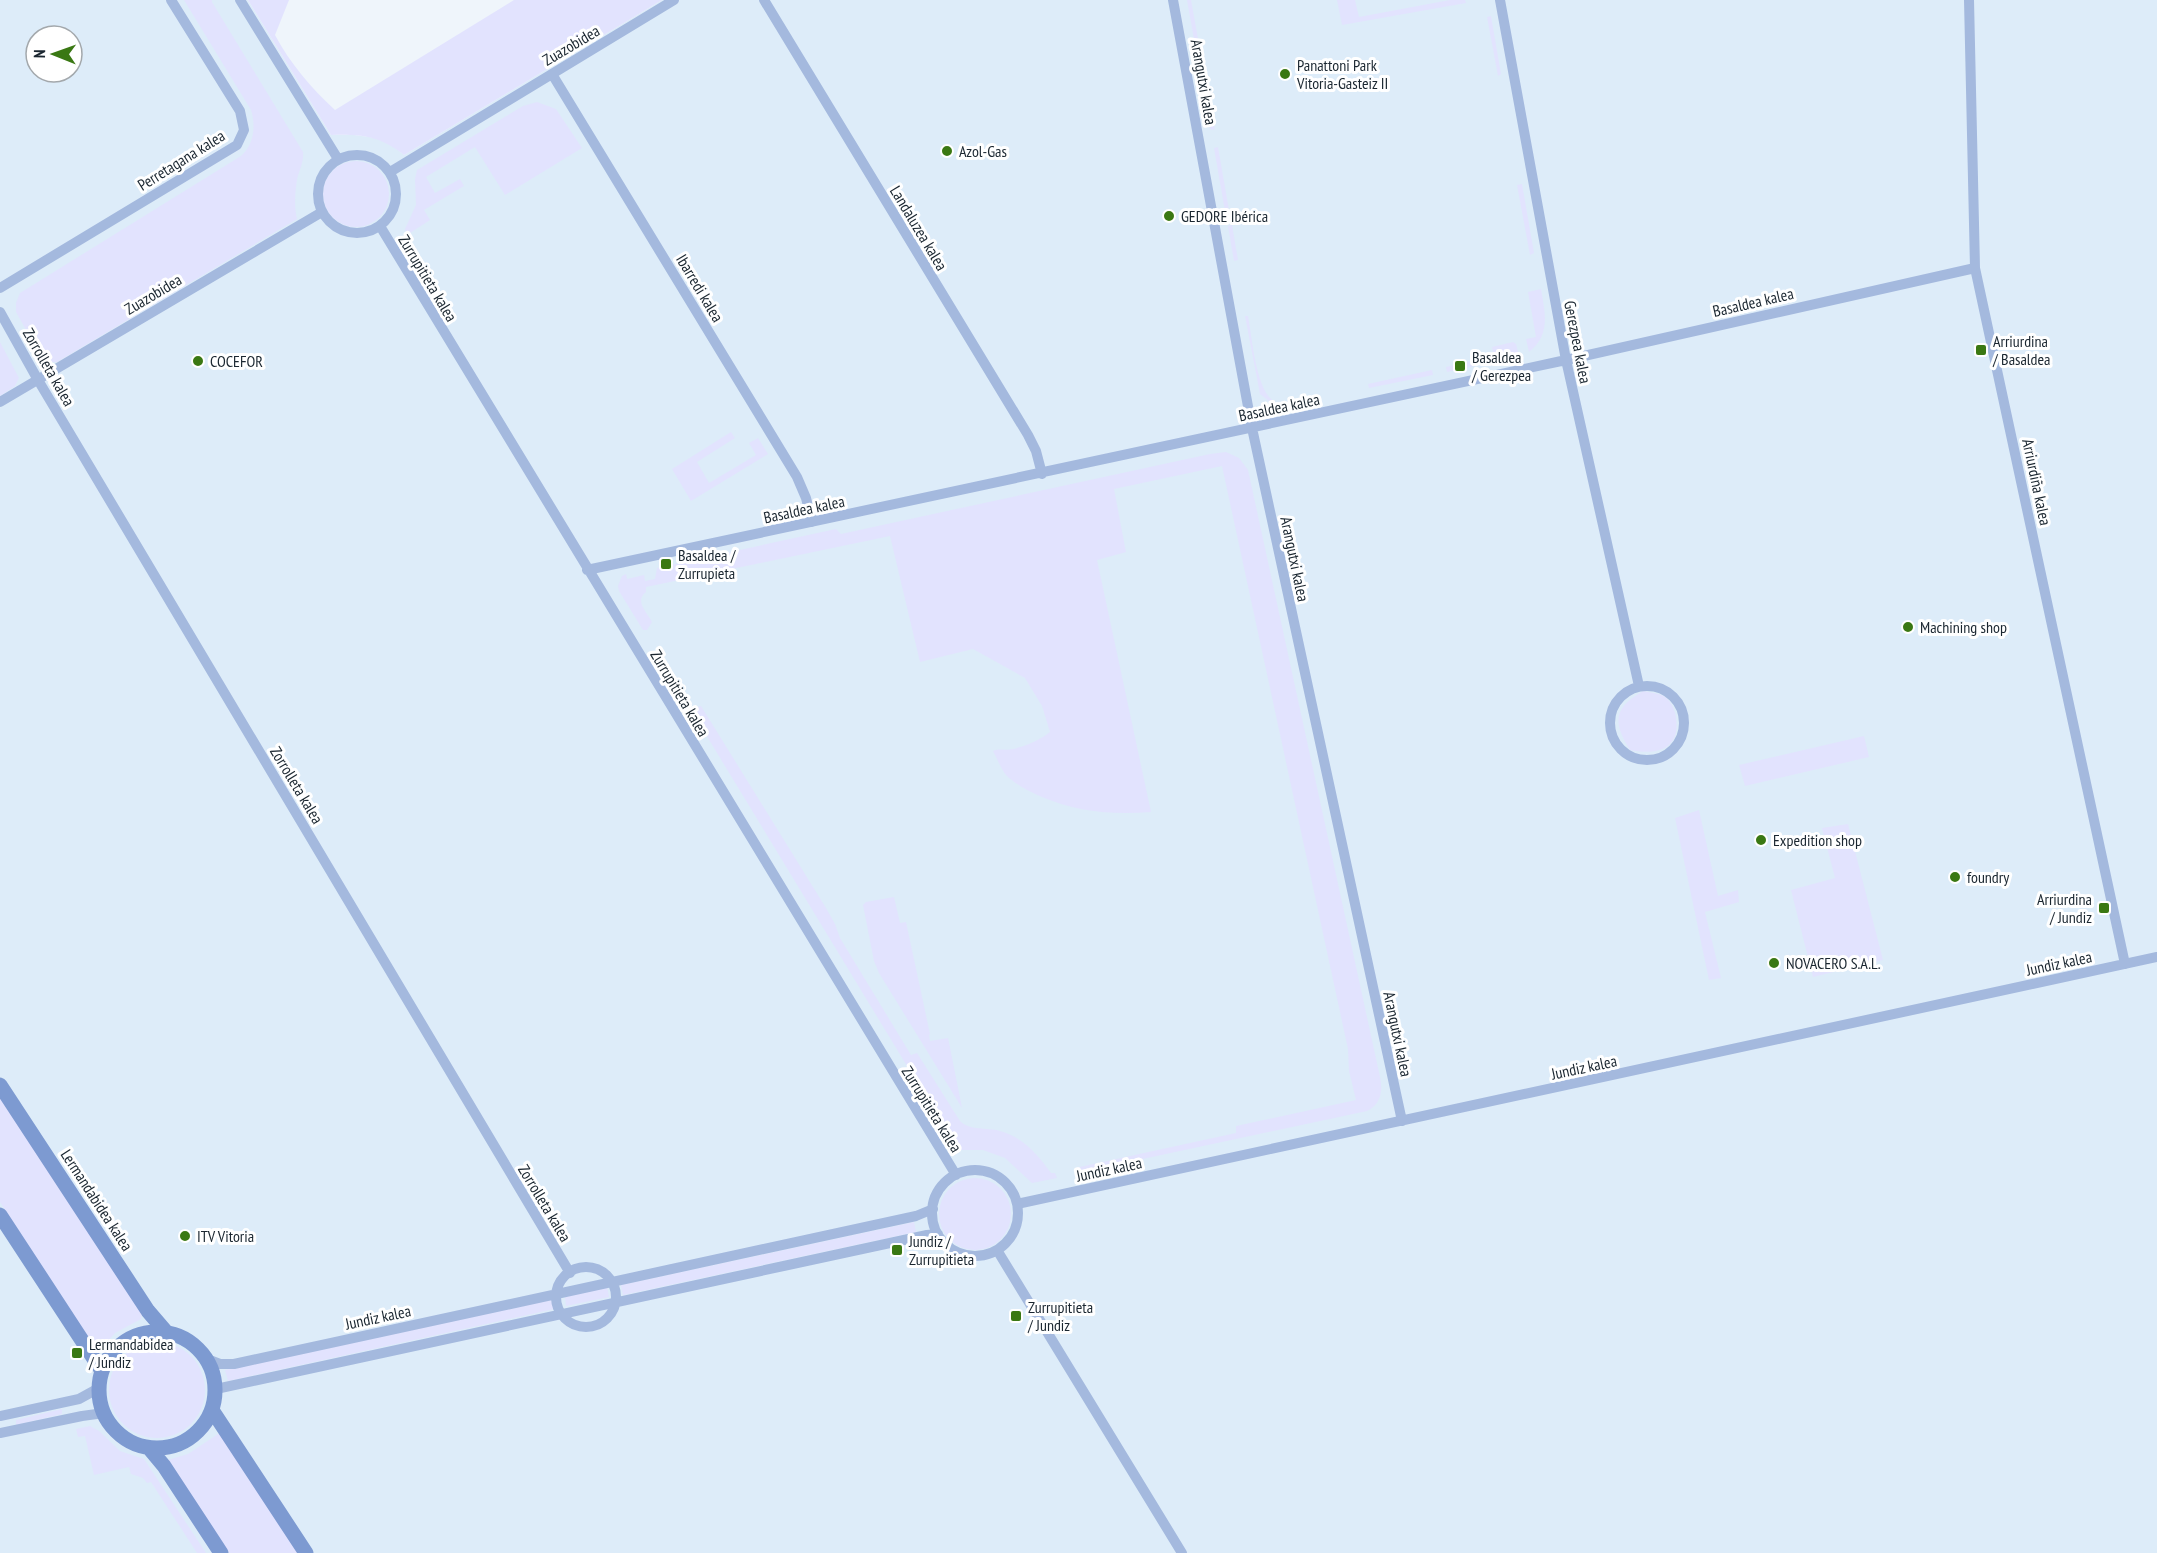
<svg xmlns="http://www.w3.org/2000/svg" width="2157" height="1553" font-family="'PT Sans Narrow',sans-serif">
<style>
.built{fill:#ddecf9;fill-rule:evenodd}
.green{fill:#e2e3fe}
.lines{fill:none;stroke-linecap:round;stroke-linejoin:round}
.street{stroke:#a4b9de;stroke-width:10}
.secondary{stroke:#7d9ad1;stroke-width:15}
.poi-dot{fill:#3a7813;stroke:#fff;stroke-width:2}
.labels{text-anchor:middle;stroke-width:6;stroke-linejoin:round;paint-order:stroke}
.street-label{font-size:16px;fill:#1a2630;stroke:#fff}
.poi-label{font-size:16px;fill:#1a2630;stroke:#fff;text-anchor:start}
</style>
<rect width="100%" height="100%" fill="#eff5fb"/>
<path class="built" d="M 0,0 L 248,0 L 331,135 L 354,135 L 377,138 L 393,146 L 404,155 L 662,0 L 2157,0 L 2157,1553 L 0,1553 ZM 36,36 L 72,36 L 72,72 L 36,72 Z"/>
<path class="green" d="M 184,0 L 212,0 L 212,2 L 303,152 C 304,163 299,170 297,180 C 295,192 294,207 297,219 L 57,362 L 44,362 L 16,312 L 16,303 L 20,293 L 241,156 C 254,145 256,126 251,110 Z
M 248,0 L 289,0 L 275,35 C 289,62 312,89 335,110 L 514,0 L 662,0 L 404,155 C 380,136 361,134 331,135 Z
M 1187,0 L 1191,0 L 1203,66 L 1199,67 Z
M 1337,0 L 1355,0 L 1359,17 L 1450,0 L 1465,0 L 1466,3 L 1342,25 Z
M 1491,16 L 1501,74 L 1498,76 L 1487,17 Z
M 1207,89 L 1215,130 L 1210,129 L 1204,92 Z
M 537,102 L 556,109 L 582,148 L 505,195 L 475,147 L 426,177 L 435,193 L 460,179 L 464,186 L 424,210 L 430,220 L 407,235 L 405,229 L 416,205 L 415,179 L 417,170 L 523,106 Z
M 1218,147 L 1230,216 L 1226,217 L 1214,148 Z
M323 194a33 33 0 1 1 66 0a33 33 0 1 1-66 0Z
M 1522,184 L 1534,253 L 1530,255 L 1517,185 Z
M 1232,225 L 1238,260 L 1234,261 L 1228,226 Z
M 1541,289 C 1545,313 1551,335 1529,352 L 1526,339 L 1536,337 L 1528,292 Z
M 1245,316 L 1248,316 C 1252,335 1256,400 1279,403 C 1286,403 1295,400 1302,398 L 1303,403 L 1275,406 L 1260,394 Z
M 0,342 L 19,378 L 15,386 L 0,396 Z
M 1513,342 L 1516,344 L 1519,356 L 1491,362 L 1490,357 L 1494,356 L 1492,347 Z
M 1479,359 L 1479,365 L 1447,372 L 1446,367 Z
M 1432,370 L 1433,375 L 1369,388 L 1368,384 Z
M 731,432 L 735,438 L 697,462 L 709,483 L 756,455 L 749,443 L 758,438 L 768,454 L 691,501 L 672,469 Z
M 1226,452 L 1239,458 L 1248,470 L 1380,1077 C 1383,1091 1381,1104 1367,1111 L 1082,1172 L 1075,1168 L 1236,1133 L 1236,1126 L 1356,1100 L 1349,1071 L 1348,1049 L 1222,466 L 1114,489 L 1126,552 L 1097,560 L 1151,812 C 1112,815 1078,812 1042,797 C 1029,791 1016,785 1006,775 C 1001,769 997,758 993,751 C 1000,748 1006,751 1013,749 C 1026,746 1040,740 1050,732 L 1042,706 L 1025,678 L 973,649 L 920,662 L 890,536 L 646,587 L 646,592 C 634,601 647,612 652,622 L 647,630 L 643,630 L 619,591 L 618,586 L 622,576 L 626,574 L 627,579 L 644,575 L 645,581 L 655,579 L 657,568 L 836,529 L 841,534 L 1210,454 Z
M 1643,691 C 1648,692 1656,693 1661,695 C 1669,698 1673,706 1675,713 C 1683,748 1659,756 1630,750 C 1612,721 1614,708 1643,691 Z
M 701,706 L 826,908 L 835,924 L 840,938 L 911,1055 L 917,1053 L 960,1121 C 970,1131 987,1127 1000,1131 C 1024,1138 1037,1154 1051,1173 L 1055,1173 L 1057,1178 L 1032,1183 L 1005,1158 L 983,1150 L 958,1150 L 694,715 L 694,708 Z
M 1864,736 L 1869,757 L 1745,786 L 1739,765 Z
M 1699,810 L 1718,896 L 1738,890 L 1739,902 L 1705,912 L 1721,978 L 1709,980 L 1675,818 Z
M 1848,824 L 1883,960 L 1813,977 L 1791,890 L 1835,878 L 1822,828 Z
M 894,897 L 900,923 L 906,922 L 930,1034 L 929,1035 L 930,1041 L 948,1038 L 962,1108 L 879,973 L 874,961 L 863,905 L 866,902 Z
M 0,1093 L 142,1313 L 141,1319 L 115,1333 L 98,1352 L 0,1202 Z
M939 1214a36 36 0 1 1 72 0a36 36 0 1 1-72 0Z
M 914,1222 L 916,1232 L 623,1295 L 621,1285 Z
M 607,1287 L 609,1297 L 566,1306 L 565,1297 Z
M 551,1299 L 554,1309 L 228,1381 L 225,1370 Z
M109 1390a48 48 0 1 1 96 0a48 48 0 1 1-96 0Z
M 62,1409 L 62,1414 L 16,1425 L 16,1420 Z
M 90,1426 L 99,1431 L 120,1451 L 144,1459 L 206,1553 L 197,1553 L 151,1482 L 147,1483 L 143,1478 L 131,1474 L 129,1467 L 94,1475 L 85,1436 L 78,1437 L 76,1429 Z
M 218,1434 L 221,1434 L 301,1553 L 229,1553 L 168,1460 L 188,1454 Z"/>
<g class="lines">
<path class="street" d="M 240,0 L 338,159
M 764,0 L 1028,435 L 1036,451 L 1042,474
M 1173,0 L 1252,428 L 1402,1121
M 1500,0 L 1566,360 L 1639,686
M 1969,0 L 1975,268 L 2125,964
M 552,74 L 797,477 L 806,498 L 812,522
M318 194a39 39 0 1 1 78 0a39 39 0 1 1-78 0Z
M 390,172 L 674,0
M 380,226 L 956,1175
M 0,288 L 237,145 L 244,130 L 240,111 L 171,0
M 0,312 L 38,380 L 570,1273
M 0,402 L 322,212
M 587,570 L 1566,360 L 1975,268
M1610 723a37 37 0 1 1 74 0a37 37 0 1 1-74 0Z
M932 1213a43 43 0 1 1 86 0a43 43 0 1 1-86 0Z
M 1017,1204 L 2157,957
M 997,1250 L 1182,1553
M556 1297a30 30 0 1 1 60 0a30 30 0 1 1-60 0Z
M 207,1359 L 220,1364 L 234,1364 L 916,1216 L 933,1209
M 216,1389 L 927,1235 L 938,1234
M 0,1416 L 79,1399 L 99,1388
M 0,1433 L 82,1416 L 104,1413"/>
<path class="secondary" d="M 0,1085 L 148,1311 L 166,1332
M 0,1215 L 102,1371
M99 1390a58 58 0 1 1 116 0a58 58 0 1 1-116 0Z
M 212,1410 L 306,1553
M 149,1448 L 164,1466 L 221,1553"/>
</g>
<g class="poi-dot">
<circle cx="1285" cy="74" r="6"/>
<circle cx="947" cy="151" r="6"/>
<circle cx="1169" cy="216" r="6"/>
<rect x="1975" y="344" width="12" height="12" rx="3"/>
<circle cx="198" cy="361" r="6"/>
<rect x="1454" y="360" width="12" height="12" rx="3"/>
<rect x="660" y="558" width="12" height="12" rx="3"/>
<circle cx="1908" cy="627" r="6"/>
<circle cx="1761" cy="840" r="6"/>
<circle cx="1955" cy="877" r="6"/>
<rect x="2098" y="902" width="12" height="12" rx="3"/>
<circle cx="1774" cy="963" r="6"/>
<circle cx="185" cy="1236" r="6"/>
<rect x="891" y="1244" width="12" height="12" rx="3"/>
<rect x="1010" y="1310" width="12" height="12" rx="3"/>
<rect x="71" y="1347" width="12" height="12" rx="3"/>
</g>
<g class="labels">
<g class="street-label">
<text transform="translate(571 45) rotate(-31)" y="6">Zuazobidea</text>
<text transform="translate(1204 82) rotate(80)" y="6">Arangutxi kalea</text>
<text transform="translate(181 160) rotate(-32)" y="6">Perretagana kalea</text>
<text transform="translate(919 228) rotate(59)" y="6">Landaluzea kalea</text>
<text transform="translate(428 278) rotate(59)" y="6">Zurrupitieta kalea</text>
<text transform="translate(700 288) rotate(59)" y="6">Ibarredi kalea</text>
<text transform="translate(153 294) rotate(-31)" y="6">Zuazobidea</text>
<text transform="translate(1753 302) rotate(-13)" y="6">Basaldea kalea</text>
<text transform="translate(1578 342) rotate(79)" y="6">Gerezpea kalea</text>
<text transform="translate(49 367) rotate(60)" y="6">Zorrolleta kalea</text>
<text transform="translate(1279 407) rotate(-12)" y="6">Basaldea kalea</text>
<text transform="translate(2037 482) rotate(78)" y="6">Arriurdiña kalea</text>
<text transform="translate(804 509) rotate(-12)" y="6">Basaldea kalea</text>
<text transform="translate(1295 559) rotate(78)" y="6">Arangutxi kalea</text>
<text transform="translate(680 693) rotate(59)" y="6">Zurrupitieta kalea</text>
<text transform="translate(297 785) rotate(59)" y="6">Zorrolleta kalea</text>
<text transform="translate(2059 963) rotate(-12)" y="6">Jundiz kalea</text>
<text transform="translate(1398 1034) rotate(78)" y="6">Arangutxi kalea</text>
<text transform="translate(1584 1067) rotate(-12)" y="6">Jundiz kalea</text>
<text transform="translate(932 1109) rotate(58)" y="6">Zurrupitieta kalea</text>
<text transform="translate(1109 1169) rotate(-12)" y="6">Jundiz kalea</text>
<text transform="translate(97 1200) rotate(57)" y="6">Lermandabidea kalea</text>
<text transform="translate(545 1203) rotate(59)" y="6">Zorrolleta kalea</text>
<text transform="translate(378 1317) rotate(-12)" y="6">Jundiz kalea</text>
</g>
<g class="poi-label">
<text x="1297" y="71">Panattoni Park<tspan x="1297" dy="18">Vitoria-Gasteiz II</tspan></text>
<text x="959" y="157">Azol-Gas</text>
<text x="1181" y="222">GEDORE Ibérica</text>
<text x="1993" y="347">Arriurdina<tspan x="1993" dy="18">/ Basaldea</tspan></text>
<text x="1472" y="363">Basaldea<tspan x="1472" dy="18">/ Gerezpea</tspan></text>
<text x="210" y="367">COCEFOR</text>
<text x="678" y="561">Basaldea /<tspan x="678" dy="18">Zurrupieta</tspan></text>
<text x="1920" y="633">Machining shop</text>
<text x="1773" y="846">Expedition shop</text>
<text x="1967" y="883">foundry</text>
<text x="2092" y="905" text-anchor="end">Arriurdina<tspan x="2092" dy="18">/ Jundiz</tspan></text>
<text x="1786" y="969">NOVACERO S.A.L.</text>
<text x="197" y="1242">ITV Vitoria</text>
<text x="909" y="1247">Jundiz /<tspan x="909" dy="18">Zurrupitieta</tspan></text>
<text x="1028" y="1313">Zurrupitieta<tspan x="1028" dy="18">/ Jundiz</tspan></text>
<text x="89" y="1350">Lermandabidea<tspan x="89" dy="18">/ Júndiz</tspan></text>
</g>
</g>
<g transform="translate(54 54) rotate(271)"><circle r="28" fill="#ffffff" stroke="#a3a8ac" stroke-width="1.5"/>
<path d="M0-4.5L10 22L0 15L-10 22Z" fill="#3a7813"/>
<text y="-9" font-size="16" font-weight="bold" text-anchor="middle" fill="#1a2630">N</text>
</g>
</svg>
